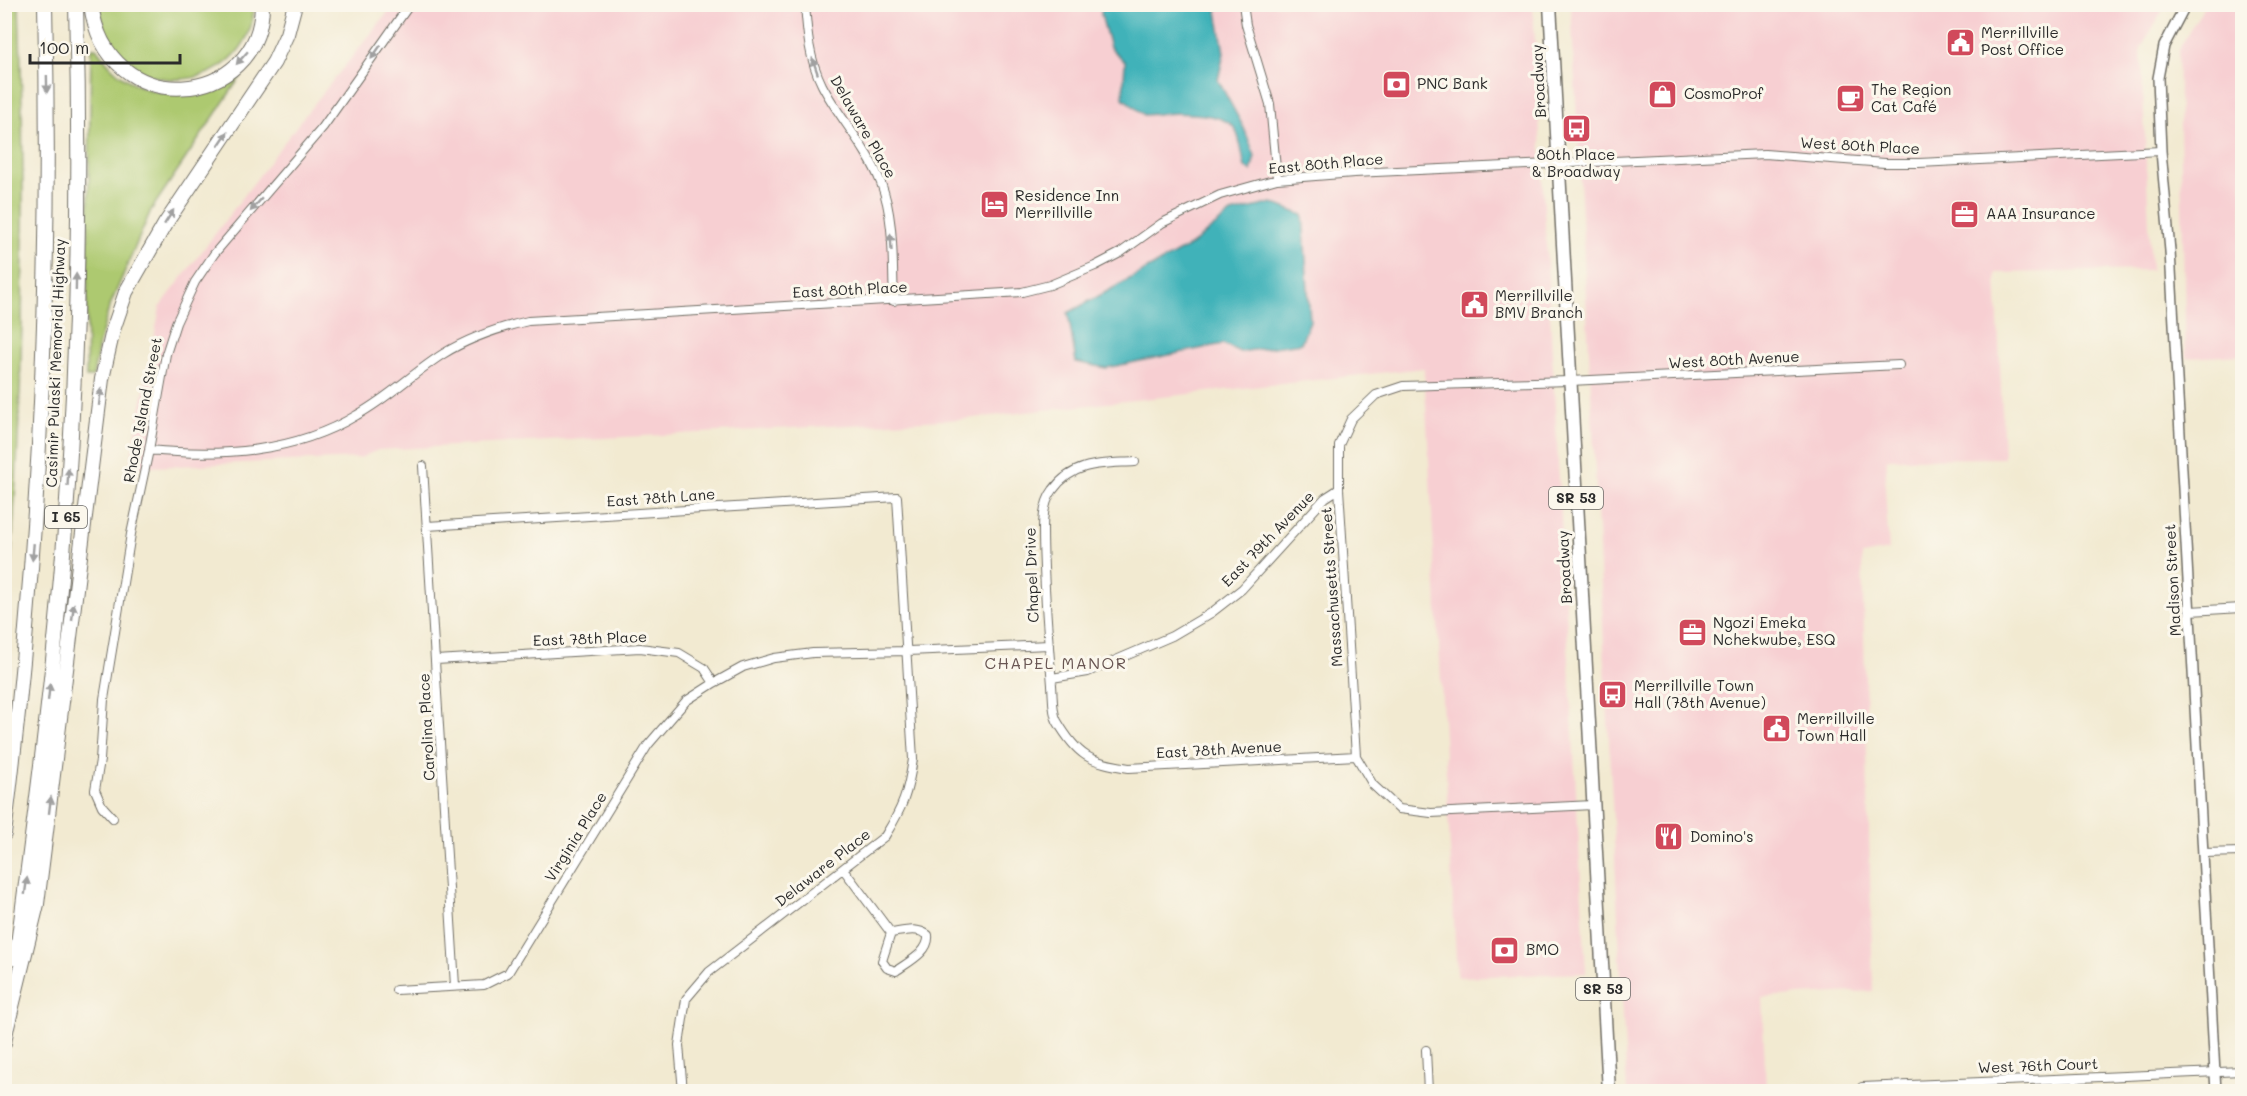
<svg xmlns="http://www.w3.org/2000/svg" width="2247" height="1096" font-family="Mali,sans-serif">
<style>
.built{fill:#f7cfd2}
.green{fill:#adc970;stroke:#6c7a4e;stroke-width:1.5}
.water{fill:#41b2b9;stroke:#366e72;stroke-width:1.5}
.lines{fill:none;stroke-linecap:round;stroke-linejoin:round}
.minor-casing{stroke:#716e65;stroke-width:10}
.tertiary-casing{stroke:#716e65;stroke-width:12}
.primary-casing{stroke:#716e65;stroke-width:15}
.motorway-casing{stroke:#716e65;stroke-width:16}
.minor{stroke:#fff;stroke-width:8}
.tertiary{stroke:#fff;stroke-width:9}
.primary{stroke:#fff;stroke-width:12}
.motorway{stroke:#fff;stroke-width:14}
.oneway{fill:#a0a0a0}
.labels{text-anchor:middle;stroke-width:6;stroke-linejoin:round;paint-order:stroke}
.shield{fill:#fbf7ec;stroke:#696865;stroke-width:1.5}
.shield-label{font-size:14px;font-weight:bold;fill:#2b2b2b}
.poi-label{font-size:15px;fill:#2b2b2b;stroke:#fbf7ec;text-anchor:start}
.street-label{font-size:15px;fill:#2b2b2b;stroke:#fbf7ec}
.neighbourhood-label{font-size:16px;letter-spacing:1.5px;fill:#695653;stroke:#fbf7ec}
</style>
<rect width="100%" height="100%" fill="#fbf7ec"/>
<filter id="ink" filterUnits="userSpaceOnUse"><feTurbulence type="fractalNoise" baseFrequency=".0167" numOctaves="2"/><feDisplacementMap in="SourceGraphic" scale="12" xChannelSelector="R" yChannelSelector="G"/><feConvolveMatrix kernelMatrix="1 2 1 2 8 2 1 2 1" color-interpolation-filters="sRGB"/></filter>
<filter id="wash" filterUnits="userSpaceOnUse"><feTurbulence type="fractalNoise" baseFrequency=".008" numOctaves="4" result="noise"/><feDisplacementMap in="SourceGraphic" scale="24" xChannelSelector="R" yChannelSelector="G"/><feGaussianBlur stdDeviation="1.35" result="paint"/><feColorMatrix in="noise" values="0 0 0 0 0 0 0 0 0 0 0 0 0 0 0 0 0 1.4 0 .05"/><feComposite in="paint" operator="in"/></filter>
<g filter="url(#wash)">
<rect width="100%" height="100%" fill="#f2ead1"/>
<path class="built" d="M 394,5 L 1533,5 L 1586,973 L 1457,977 L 1424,368 L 964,419 L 378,450 L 360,458 L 129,468 L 160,307 L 301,120 Z
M 1571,5 L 2166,5 L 2141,48 L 2151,270 L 1996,273 L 2004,458 L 1887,459 L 1885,488 L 1889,550 L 1862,555 L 1873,991 L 1762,997 L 1766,1091 L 1627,1091 Z
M 2205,5 L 2242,5 L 2242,355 L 2186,358 L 2178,50 Z"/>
<path class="green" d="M 19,5 C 27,214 24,424 5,633 L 4,5 Z
M 100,5 L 254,5 C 252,99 107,109 100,5 Z
M 91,48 L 96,48 C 105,60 114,72 128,80 C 159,100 209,97 237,73 L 241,76 L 151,210 L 109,308 L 99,343 L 93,377 L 86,377 Z"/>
<path class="water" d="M 1102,5 L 1216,5 L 1224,53 L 1218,80 L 1244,128 L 1255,156 L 1251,171 L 1245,167 C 1242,155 1241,141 1236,131 C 1227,109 1164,113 1144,115 L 1123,98 L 1125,62 L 1110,47 L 1101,15 Z
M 1272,203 L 1303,215 L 1310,321 L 1301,343 L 1240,352 L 1223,344 L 1106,368 L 1076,362 L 1068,313 L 1191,245 L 1231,213 Z"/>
</g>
<g filter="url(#ink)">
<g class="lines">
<defs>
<path id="minor" d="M 805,4 C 807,32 809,59 822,85 C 839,118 867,147 881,183 C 895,220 892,262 894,301
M 1243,4 L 1246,25 L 1270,104 L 1277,179
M 149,450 C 221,457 294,453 357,415 C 388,398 413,373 443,354 C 469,338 498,328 528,321 L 1022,292 L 1050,285 L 1095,266 L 1120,253 L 1162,223 L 1220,195 L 1277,179 L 1354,173 L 1765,154 L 1885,163 L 1919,163 L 2161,151
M 1135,462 C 1103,464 1074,461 1053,490 C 1045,500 1043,517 1043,529 C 1043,581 1048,634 1052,685 C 1053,696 1052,712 1057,721 C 1078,757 1090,762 1129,768 L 1356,756 L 1373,785 L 1399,809 L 1431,813 L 1593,805
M 423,466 L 455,986
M 427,526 L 897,497 L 913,759 C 908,793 903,807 885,836 L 709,972 L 686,999 L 679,1045 L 683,1092
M 2190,611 L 2242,608
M 436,660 L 640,648 L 679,653 L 704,668 L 714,683 L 743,667 L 774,658 L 813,653 L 908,651 L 1049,645
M 1052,678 L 1088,672 L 1172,636 L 1211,613 L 1242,589 L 1325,498 L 1339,489
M 1356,756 L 1339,489 L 1339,445 L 1351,419 L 1376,395 L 1403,386 L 1570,381 L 1899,365
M 113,818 L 102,806 L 95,790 L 100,760 L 104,699 L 131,534 L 149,450 L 166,354 L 176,323 L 195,282 L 214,254 L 323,127 L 410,4
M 2203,853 L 2242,852
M 844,870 L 891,933 L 882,961 L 887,968 L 896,971 C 908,962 930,952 928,935 C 916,927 905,931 891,933
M 396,990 L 484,985 L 508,973 L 648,745 L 686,701 L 714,683
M 1426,1050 L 1428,1092
M 1862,1092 L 1862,1087 L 2242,1071"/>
<path id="tertiary" d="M 2186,4 L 2164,46 L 2158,78 L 2161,151 L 2170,251 L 2216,1092"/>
<path id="primary" d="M 1550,4 L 1609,1092"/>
<path id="motorway" d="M 91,4 C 106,123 262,108 262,4
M 4,834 C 39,559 52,282 45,4
M 16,959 C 35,816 54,673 65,529 C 78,355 81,179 76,4
M 7,1027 L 37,904 L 102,379 L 113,330 L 126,292 L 165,224 L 274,62 L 287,34 L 295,4
M 4,1043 L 8,1020"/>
</defs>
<use href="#minor" class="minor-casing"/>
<use href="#tertiary" class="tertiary-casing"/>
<use href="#primary" class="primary-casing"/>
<use href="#motorway" class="motorway-casing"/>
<use href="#minor" class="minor"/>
<use href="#tertiary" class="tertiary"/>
<use href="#primary" class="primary"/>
<use href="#motorway" class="motorway"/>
</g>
<defs><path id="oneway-solid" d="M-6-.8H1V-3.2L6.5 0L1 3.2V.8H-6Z" transform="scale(1.5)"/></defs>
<g class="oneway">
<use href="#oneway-solid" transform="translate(376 52) rotate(125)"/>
<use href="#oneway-solid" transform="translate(242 58) rotate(131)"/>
<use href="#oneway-solid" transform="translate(815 66) rotate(-109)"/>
<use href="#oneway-solid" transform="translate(47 84) rotate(89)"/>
<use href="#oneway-solid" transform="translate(223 139) rotate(-56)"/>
<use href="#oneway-solid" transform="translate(256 205) rotate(131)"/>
<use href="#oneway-solid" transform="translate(169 217) rotate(-57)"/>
<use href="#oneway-solid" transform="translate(891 242) rotate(-93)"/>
<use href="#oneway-solid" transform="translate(76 282) rotate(-89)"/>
<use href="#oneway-solid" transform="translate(100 397) rotate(-83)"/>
<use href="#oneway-solid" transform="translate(68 477) rotate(-87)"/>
<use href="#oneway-solid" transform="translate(33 552) rotate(95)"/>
<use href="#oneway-solid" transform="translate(73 612) rotate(-83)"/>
<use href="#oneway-solid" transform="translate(49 692) rotate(-84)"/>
<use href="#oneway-solid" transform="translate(50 805) rotate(-83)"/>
<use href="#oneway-solid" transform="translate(26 886) rotate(-82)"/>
</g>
</g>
<defs>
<symbol id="civic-square" viewBox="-11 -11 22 22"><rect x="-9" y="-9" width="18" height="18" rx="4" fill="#d1495b" stroke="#fbf7ec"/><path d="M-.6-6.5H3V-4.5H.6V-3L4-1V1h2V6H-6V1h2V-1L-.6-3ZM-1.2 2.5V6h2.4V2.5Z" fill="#fff"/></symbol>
<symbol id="bank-square" viewBox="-11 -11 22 22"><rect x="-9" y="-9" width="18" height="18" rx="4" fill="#d1495b" stroke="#fbf7ec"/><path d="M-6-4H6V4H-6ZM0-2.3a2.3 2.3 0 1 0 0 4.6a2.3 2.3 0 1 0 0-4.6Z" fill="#fff"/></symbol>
<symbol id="shop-square" viewBox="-11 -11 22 22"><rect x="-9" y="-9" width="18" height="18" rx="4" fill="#d1495b" stroke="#fbf7ec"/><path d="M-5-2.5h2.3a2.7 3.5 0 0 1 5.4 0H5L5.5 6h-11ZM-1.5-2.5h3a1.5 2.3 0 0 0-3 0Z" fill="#fff"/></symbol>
<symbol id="cafe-square" viewBox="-11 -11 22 22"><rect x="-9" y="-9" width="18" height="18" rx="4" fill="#d1495b" stroke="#fbf7ec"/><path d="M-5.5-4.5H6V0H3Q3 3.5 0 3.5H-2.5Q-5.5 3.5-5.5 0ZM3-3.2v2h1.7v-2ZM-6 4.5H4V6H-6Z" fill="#fff"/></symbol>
<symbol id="bus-square" viewBox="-11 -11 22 22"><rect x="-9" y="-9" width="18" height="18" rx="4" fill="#d1495b" stroke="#fbf7ec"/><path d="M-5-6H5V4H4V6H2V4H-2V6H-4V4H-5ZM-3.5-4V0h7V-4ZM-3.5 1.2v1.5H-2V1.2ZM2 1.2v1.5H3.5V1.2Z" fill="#fff"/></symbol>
<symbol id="hotel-square" viewBox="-11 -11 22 22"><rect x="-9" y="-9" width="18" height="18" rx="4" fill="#d1495b" stroke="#fbf7ec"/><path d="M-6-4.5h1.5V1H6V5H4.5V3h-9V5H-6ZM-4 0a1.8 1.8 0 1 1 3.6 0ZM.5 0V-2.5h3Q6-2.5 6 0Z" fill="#fff"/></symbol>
<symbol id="office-square" viewBox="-11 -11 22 22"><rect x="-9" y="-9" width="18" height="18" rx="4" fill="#d1495b" stroke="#fbf7ec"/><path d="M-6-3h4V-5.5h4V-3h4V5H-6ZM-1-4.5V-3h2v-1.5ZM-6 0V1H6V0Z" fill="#fff"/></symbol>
<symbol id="restaurant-square" viewBox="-11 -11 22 22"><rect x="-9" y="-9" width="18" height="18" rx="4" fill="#d1495b" stroke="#fbf7ec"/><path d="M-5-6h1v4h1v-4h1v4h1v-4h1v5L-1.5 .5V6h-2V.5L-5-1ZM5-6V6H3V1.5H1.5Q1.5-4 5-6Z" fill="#fff"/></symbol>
</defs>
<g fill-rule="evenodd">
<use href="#civic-square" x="1944" y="26" width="33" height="33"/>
<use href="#bank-square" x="1380" y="68" width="33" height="33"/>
<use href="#shop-square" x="1646" y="78" width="33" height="33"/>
<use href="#cafe-square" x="1834" y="82" width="33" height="33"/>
<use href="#bus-square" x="1560" y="112" width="33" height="33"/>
<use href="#hotel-square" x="978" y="188" width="33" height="33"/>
<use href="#office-square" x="1948" y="198" width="33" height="33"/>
<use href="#civic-square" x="1458" y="288" width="33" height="33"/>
<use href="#office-square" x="1676" y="616" width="33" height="33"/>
<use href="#bus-square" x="1596" y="678" width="33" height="33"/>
<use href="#civic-square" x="1760" y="712" width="33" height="33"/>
<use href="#restaurant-square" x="1652" y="820" width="33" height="33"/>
<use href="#bank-square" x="1488" y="934" width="33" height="33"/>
</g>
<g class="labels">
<g class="shield">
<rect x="1549" y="487" width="54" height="22" rx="4.5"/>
<rect x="45" y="506" width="42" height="22" rx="4.5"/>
<rect x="1576" y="978" width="54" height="22" rx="4.5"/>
</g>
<g class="shield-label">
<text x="1576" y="503">SR 53</text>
<text x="66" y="522">I 65</text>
<text x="1603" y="994">SR 53</text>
</g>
<g class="poi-label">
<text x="1981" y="38">Merrillville<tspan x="1981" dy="17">Post Office</tspan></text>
<text x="1417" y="89">PNC Bank</text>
<text x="1871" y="95">The Region<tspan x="1871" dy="17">Cat Café</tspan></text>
<text x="1684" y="99">CosmoProf</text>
<text x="1576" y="160" text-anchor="middle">80th Place<tspan x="1576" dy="17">&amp; Broadway</tspan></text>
<text x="1015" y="201">Residence Inn<tspan x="1015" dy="17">Merrillville</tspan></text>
<text x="1986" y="219">AAA Insurance</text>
<text x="1495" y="301">Merrillville<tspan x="1495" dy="17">BMV Branch</tspan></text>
<text x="1713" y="628">Ngozi Emeka<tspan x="1713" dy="17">Nchekwube, ESQ</tspan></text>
<text x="1634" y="691">Merrillville Town<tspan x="1634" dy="17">Hall (78th Avenue)</tspan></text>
<text x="1797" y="724">Merrillville<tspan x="1797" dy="17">Town Hall</tspan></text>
<text x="1690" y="842">Domino's</text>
<text x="1526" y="955">BMO</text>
</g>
<g class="street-label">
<text transform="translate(1539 81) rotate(-93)" y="5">Broadway</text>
<text transform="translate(863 127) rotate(60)" y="5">Delaware Place</text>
<text transform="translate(1860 146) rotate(3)" y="5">West 80th Place</text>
<text transform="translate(1326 164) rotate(-5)" y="5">East 80th Place</text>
<text transform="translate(850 290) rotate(-3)" y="5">East 80th Place</text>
<text transform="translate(1734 360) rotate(-3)" y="5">West 80th Avenue</text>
<text transform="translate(56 363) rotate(-88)" y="5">Casimir Pulaski Memorial Highway</text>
<text transform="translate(143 410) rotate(-79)" y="5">Rhode Island Street</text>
<text transform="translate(661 498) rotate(-4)" y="5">East 78th Lane</text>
<text transform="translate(1268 539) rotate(-46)" y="5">East 79th Avenue</text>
<text transform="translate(1565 567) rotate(-93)" y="5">Broadway</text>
<text transform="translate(1032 575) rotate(-92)" y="5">Chapel Drive</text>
<text transform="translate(2173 580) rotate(-93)" y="5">Madison Street</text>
<text transform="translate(1332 587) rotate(-94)" y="5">Massachusetts Street</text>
<text transform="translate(590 639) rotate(-2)" y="5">East 78th Place</text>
<text transform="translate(427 727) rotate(-93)" y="5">Carolina Place</text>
<text transform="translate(1219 750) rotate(-3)" y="5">East 78th Avenue</text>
<text transform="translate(576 837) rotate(-58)" y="5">Virginia Place</text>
<text transform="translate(823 868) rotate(-38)" y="5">Delaware Place</text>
<text transform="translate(2038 1066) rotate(-2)" y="5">West 76th Court</text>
</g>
<g class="neighbourhood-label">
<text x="1056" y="669">CHAPEL MANOR</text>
</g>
</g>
<rect width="2247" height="1096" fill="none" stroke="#fbf7ec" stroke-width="24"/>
<path d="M30 54v9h150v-9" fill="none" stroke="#2b2b2b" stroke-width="3"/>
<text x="39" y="54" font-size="18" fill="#2b2b2b" stroke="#fbf7ec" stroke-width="4.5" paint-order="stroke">100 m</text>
</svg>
